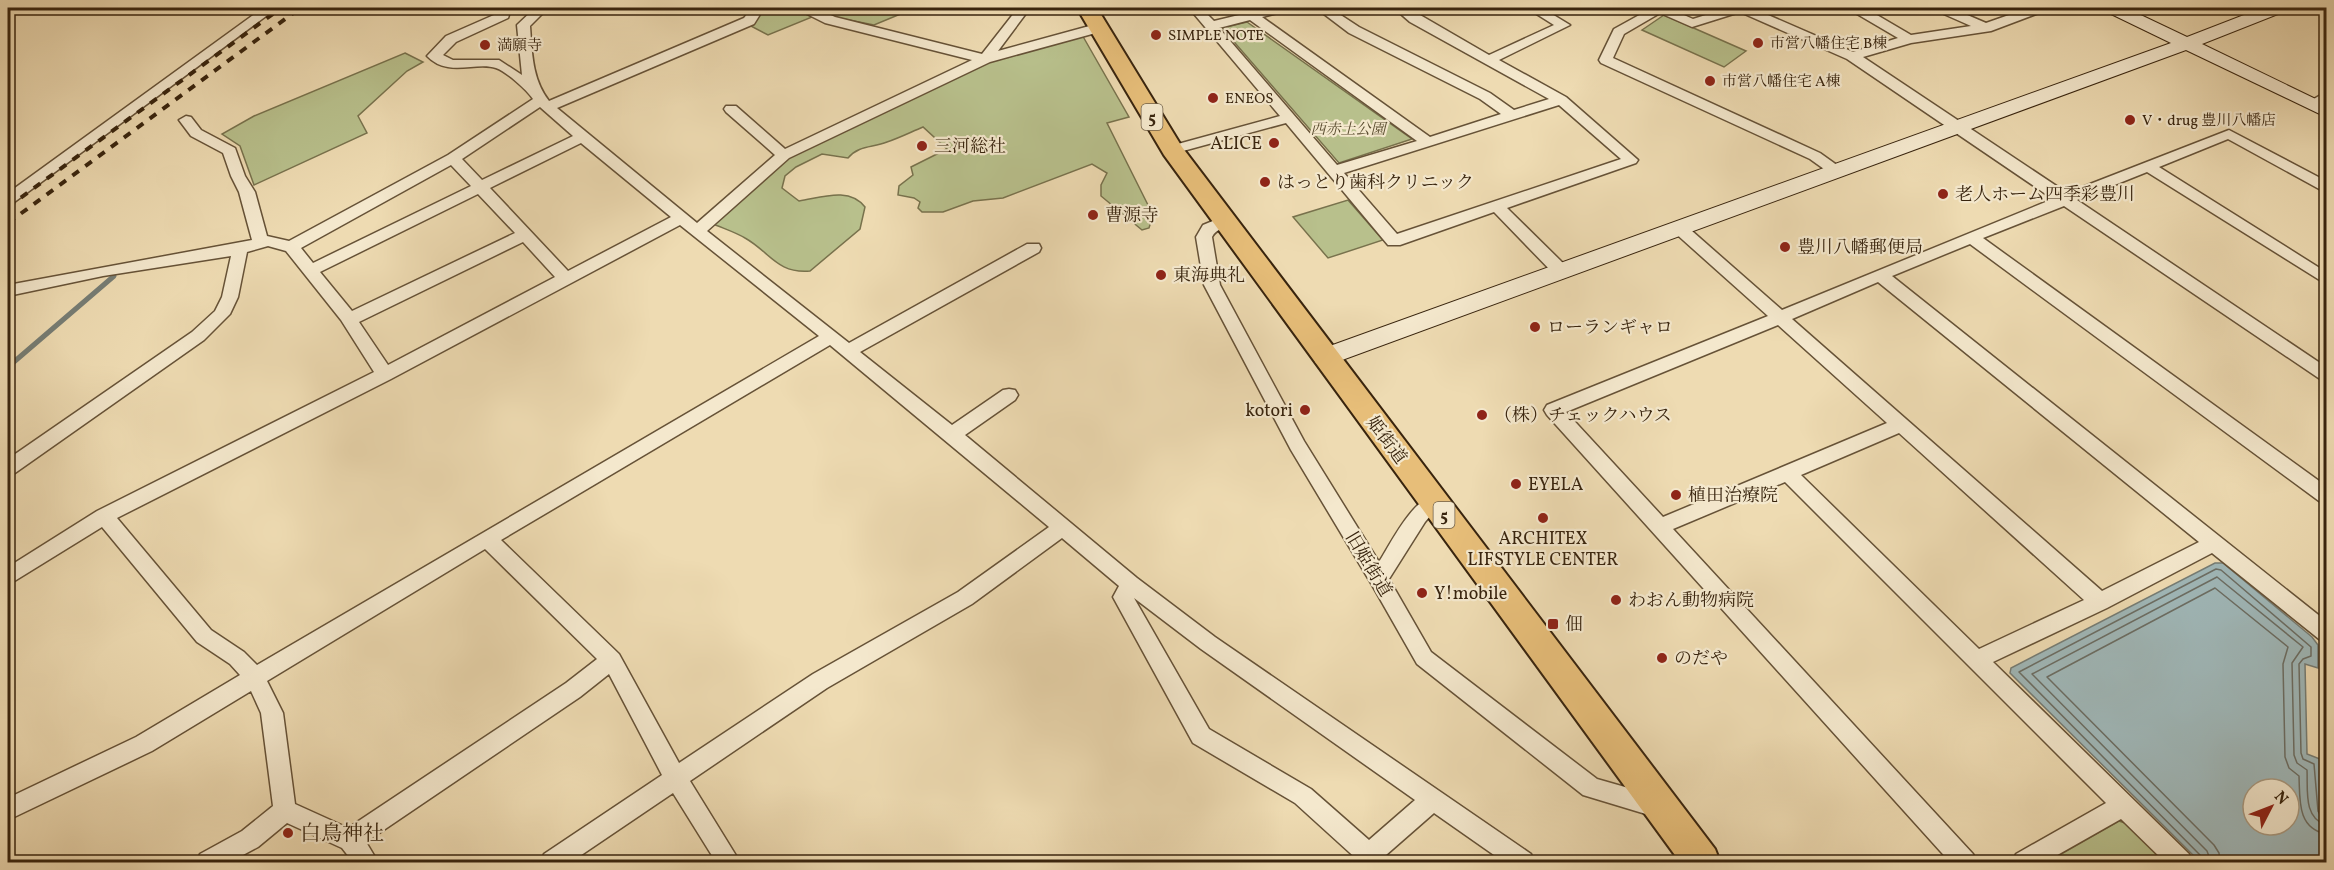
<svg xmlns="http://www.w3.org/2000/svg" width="2334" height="870" font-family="Vollkorn,'Noto Serif JP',serif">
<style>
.green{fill:#b8c08c;stroke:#78724d;stroke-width:1.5}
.water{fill:#a0b8b9;stroke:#767d75;stroke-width:1.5;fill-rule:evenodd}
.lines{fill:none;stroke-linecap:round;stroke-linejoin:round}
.shore{stroke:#6c6e64;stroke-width:1.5}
.stream{stroke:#767d75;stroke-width:5}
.street-casing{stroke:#665237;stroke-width:3}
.secondary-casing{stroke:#38240e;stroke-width:2}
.primary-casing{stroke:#38240e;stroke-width:4}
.street{fill:#f4e8cd;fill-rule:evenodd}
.secondary{fill:#f4e8cd;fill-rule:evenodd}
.primary{fill:#e7be79;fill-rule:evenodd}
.rail{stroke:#38240e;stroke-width:4;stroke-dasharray:8 8;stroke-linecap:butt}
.poi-dot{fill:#8f2418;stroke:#f4e8cd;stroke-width:2}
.labels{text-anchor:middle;stroke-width:4.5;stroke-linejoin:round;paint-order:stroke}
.far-poi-label{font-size:15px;fill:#38240e;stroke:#f4e8cd;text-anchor:start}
.far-park-label{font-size:15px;font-style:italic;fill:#584b2e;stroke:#f4e8cd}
.shield{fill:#f4e8cd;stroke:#705f47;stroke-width:1.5}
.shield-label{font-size:16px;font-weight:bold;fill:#38240e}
.poi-label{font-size:18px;fill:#38240e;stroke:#f4e8cd;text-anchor:start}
.street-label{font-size:18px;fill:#38240e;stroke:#f4e8cd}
.near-poi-label{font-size:21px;fill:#38240e;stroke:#f4e8cd;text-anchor:start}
</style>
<rect width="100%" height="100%" fill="#eedbb2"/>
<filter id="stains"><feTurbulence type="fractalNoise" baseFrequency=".00333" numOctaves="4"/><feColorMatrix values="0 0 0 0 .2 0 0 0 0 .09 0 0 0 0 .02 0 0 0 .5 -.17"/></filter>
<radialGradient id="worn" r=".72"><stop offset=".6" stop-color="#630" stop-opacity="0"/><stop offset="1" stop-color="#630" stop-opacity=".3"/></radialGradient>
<path class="green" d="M 759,8 L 803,8 L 817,15 L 768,35 L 747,24 Z
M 817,8 L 915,8 L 874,25 L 834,17 Z
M 1664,15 L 1746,51 L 1724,67 L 1642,30 Z
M 1247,22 L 1412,139 L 1339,163 L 1222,28 Z
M 1081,33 L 1129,117 L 1107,123 L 1153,215 L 1149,228 L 1142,230 L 1101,196 L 1101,185 L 1107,173 L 1092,164 L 1003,198 L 973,201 L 943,212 L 922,212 L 918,208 L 920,202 L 914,198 L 898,195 L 899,186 L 913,175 L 911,167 L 947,149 L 923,127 C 911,132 899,138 887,142 C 872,148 859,145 848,158 L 822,154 L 796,167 L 785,176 L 782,188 L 799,201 C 820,198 849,186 865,207 L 860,229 L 810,271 C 777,274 770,252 745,238 C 735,232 722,228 711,223 L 787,157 L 988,62 Z
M 405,53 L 423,62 L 407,71 L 358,116 L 367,133 L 254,185 L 240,146 L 222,134 L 254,116 Z
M 1348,200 L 1383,240 L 1328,258 L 1293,217 Z
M 2119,821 L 2131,825 L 2168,862 L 2047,862 Z"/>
<path class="water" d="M 2215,563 L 2223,563 L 2312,637 L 2318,645 L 2318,668 L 2305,664 L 2307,754 L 2320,759 L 2326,862 L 2200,862 L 2010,673 L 2011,668 ZM 2253,789 L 2289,789 L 2289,825 L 2253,825 Z"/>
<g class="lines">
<path class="shore" d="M 2203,862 L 2201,856 L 2019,672 L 2216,569 L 2221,570 L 2311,647 L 2311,656 L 2303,659 L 2299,664 L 2301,753 L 2303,759 L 2314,764 L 2318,811 L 2321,816 L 2326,817
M 2211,862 L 2207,851 L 2032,674 L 2217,577 L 2303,647 L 2292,663 L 2294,755 L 2297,763 L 2307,770 C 2308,789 2303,818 2326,825
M 2220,862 L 2219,853 L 2214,845 L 2047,677 L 2215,588 L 2288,647 L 2283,664 L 2285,757 L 2289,768 L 2299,776 C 2300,800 2297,828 2326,834"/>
<path class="stream" d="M 8,367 L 114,276"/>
<defs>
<path id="street" d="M 263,8 L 277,8 L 13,203 L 8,205 L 8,193 Z
M 535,8 L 548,8 L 530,26 C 532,53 532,79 549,101 L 744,18 L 752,8 L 764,8 L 754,24 L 557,108 L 697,223 L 775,155 L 726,112 L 724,109 L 726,106 L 736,106 L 785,149 L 972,60 L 825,23 L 801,11 L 800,8 L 815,8 L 835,17 L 982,54 L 1018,8 L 1030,8 L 998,51 L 1093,25 L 1103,25 L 1104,28 L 1103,31 L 990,62 L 789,158 L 707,231 L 849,343 L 1027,244 L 1039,244 L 1041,248 L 1039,252 L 860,352 L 952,425 L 1003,390 L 1009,389 L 1015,390 L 1018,395 L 1015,400 L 965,435 L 1137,578 L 1215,637 L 1531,854 L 1534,862 L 1504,862 L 1434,813 L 1378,862 L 1360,862 L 1295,803 L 1193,743 L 1113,597 L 1119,586 L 1062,538 L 972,604 L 827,688 L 690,781 L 740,862 L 716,862 L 673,793 L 571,862 L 541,862 L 544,854 L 662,775 L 609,674 L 580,697 L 366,842 L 378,862 L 353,862 L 342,848 L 287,823 L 258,847 L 230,862 L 197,862 L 200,854 L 242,831 L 273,806 L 261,713 L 251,691 L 152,751 L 8,820 L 8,798 L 136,737 L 240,675 L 230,664 L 197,642 L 102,527 L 8,585 L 8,567 L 97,511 L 374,372 L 341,320 L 286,251 L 268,246 L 247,252 L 238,297 L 230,314 L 204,340 L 15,473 L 8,475 L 8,459 L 192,332 L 215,311 L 222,297 L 231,256 L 103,276 L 8,296 L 8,285 L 252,240 L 239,192 L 231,176 L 223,153 L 191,136 L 179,120 L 186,116 L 191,117 L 201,130 L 235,148 L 245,176 L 255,192 L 267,236 L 289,241 L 448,155 L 533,99 C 527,90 507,72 496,68 C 476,61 448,78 427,56 L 446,36 L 503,11 L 509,15 L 508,18 L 456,42 L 443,55 L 453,60 L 499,60 L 522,75 L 517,25 ZM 540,107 L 573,136 L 482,180 L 462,159 ZM 581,143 L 671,217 L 568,271 L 490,188 ZM 451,165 L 471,186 L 313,263 L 301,248 ZM 478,194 L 515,233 L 352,311 L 320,272 ZM 680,225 L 819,336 L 257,665 L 244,652 L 211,630 L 117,518 L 391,379 ZM 523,242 L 555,277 L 388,365 L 359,322 ZM 830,345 L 1049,527 L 958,592 L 813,674 L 679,763 L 619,654 L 501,540 ZM 485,549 L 597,659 L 566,683 L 348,828 L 295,804 L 283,713 L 267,681 ZM 1134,598 L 1201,649 L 1415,800 L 1369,840 L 1311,789 L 1209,729 Z
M 1189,8 L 1201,8 L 1214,21 L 1268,8 L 1287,8 L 1286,11 L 1262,17 L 1430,137 L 1501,114 L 1480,99 L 1349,33 L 1316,8 L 1330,8 L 1359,27 L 1490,93 L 1514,110 L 1549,99 L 1410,22 L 1394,8 L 1408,8 L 1489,55 L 1554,25 L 1527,8 L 1542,8 L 1570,25 L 1499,60 L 1566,97 L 1638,160 L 1636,163 L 1507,208 L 1567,267 L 1569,271 L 1567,275 L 1555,275 L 1494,212 L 1400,245 L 1388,245 L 1286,123 L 1172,154 L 1167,153 L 1165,150 L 1167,147 L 1280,116 ZM 1250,20 L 1417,141 L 1337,165 L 1219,28 ZM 1559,105 L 1621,159 L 1397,234 L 1344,173 Z
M 1652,8 L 1668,8 L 1693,19 L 1728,8 L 1752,8 L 1853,52 L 1898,38 L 1852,11 L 1851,8 L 1865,8 L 1911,35 L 1971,26 L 1937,11 L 1936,8 L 1951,8 L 1986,23 L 2029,8 L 2045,8 L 2044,11 L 1991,31 L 1911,43 L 1863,57 L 2067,193 L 2229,130 L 2326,181 L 2326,192 L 2321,190 L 2228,139 L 2159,167 L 2326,272 L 2326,284 L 2147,172 L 2077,200 L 2326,367 L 2326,381 L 2320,379 L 2064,206 L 1983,238 L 2326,486 L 2326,503 L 2319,501 L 1970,244 L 1892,276 L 2326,621 L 2326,642 L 2319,639 L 2212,553 L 2107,608 L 1993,662 L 2189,854 L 2192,862 L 2165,862 L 2121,819 L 2045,862 L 2013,862 L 2016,854 L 2106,803 L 1785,482 L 1673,529 L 1973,854 L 1977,862 L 1950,862 L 1547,415 L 1544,410 L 1547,405 L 1768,316 L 1674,232 L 1671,228 L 1674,224 L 1684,224 L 1782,310 L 2053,199 L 1847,59 L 1740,12 L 1692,27 L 1660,13 L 1624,34 L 1613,58 L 1820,153 L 1841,168 L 1843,171 L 1841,174 L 1831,174 L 1810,159 L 1601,63 L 1599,60 L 1614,29 ZM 1878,282 L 2199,542 L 2102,591 L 1792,319 ZM 1778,325 L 1887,423 L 1663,517 L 1566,412 ZM 1899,433 L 2084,600 L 1979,649 L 1801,475 Z
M 2326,92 L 2326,101 L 2312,108 L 2305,104 Z
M 1225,216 L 1233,221 C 1227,229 1216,228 1212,237 L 1220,285 L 1304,441 L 1379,562 C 1390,545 1417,489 1440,497 L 1442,502 L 1425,522 L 1389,579 L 1431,652 L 1597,779 L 1667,799 L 1670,807 L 1667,815 L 1659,818 L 1583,795 L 1417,664 L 1372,585 L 1291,450 L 1204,285 L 1196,237 L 1203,225 Z"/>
<path id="secondary" d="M 2104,8 L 2126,8 L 2187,37 L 2262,8 L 2286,8 L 2283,12 L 2202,44 L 2326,104 L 2326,117 L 2186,50 L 1334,363 L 1325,366 L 1316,363 L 1313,357 L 1316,351 L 2171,43 L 2107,12 Z"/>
<path id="primary" d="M 1077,8 L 1097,8 L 1182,147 L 1715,849 L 1720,862 L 1680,862 L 1164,155 Z"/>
</defs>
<use href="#street" class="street-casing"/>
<use href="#secondary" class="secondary-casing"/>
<use href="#primary" class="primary-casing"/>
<use href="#street" class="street"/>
<use href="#secondary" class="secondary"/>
<use href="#primary" class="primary"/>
<path class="rail" d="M 8,207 L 281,8
M 8,223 L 300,8"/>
</g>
<g class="poi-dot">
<circle cx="1156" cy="35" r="6"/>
<circle cx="1758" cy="43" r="6"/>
<circle cx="485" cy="45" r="6"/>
<circle cx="1710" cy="81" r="6"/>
<circle cx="1213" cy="98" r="6"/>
<circle cx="2130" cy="120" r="6"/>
<circle cx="1274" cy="143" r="6"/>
<circle cx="922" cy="146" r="6"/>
<circle cx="1265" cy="182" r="6"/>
<circle cx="1943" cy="194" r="6"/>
<circle cx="1093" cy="215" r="6"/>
<circle cx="1785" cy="247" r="6"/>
<circle cx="1161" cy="275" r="6"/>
<circle cx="1535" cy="327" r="6"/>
<circle cx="1305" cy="410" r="6"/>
<circle cx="1482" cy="415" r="6"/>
<circle cx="1516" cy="484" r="6"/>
<circle cx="1676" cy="495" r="6"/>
<circle cx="1543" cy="518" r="6"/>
<circle cx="1422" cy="593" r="6"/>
<circle cx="1616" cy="600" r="6"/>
<rect x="1547" y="618" width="12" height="12" rx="3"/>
<circle cx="1662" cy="658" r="6"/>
<circle cx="288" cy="833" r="6"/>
</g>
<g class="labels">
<g class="far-poi-label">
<text x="1168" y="40">SIMPLE NOTE</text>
<text x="1770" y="48">市営八幡住宅 B棟</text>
<text x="497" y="50">満願寺</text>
<text x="1722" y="86">市営八幡住宅 A棟</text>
<text x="1225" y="103">ENEOS</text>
<text x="2142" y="125">V・drug 豊川八幡店</text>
</g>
<g class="far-park-label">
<text x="1348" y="134">西赤土公園</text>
</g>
<g class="shield">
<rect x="1141.5" y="104" width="21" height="26" rx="4.5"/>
<rect x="1433.5" y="502" width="21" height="26" rx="4.5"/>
</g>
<g class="shield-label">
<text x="1152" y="123">5</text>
<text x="1444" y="521">5</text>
</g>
<g class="poi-label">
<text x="1262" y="149" text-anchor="end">ALICE</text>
<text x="934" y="152">三河総社</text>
<text x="1277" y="188">はっとり歯科クリニック</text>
<text x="1955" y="200">老人ホーム四季彩豊川</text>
<text x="1105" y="221">曹源寺</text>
<text x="1797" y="253">豊川八幡郵便局</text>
<text x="1173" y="281">東海典礼</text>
<text x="1547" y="333">ローランギャロ</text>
<text x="1293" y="416" text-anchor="end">kotori</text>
<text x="1494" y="421">（株）チェックハウス</text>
<text x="1528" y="490">EYELA</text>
<text x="1688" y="501">植田治療院</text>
<text x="1543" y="544" text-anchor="middle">ARCHITEX<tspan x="1543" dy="21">LIFSTYLE CENTER</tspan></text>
<text x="1434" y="599">Y!mobile</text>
<text x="1628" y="606">わおん動物病院</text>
<text x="1565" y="630">佃</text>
<text x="1674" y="664">のだや</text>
</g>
<g class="street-label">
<text transform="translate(1387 440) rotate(53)" y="6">姫街道</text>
<text transform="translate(1369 564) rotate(59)" y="6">旧姫街道</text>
</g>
<g class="near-poi-label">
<text x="300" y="840">白鳥神社</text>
</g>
</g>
<rect width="2334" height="870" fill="none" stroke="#eedbb2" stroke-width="30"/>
<rect x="9" y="9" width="2316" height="852" fill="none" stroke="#38240e" stroke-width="3"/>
<rect x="15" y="15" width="2304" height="840" fill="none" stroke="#38240e" stroke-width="1.5"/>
<g transform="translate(2271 807) rotate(48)"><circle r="28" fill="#f4e8cd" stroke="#a99a81" stroke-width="1.5"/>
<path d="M0-4.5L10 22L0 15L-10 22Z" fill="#8f2418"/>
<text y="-9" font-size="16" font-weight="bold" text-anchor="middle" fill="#38240e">N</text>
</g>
<rect width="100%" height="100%" filter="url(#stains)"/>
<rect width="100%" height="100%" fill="url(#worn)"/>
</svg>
